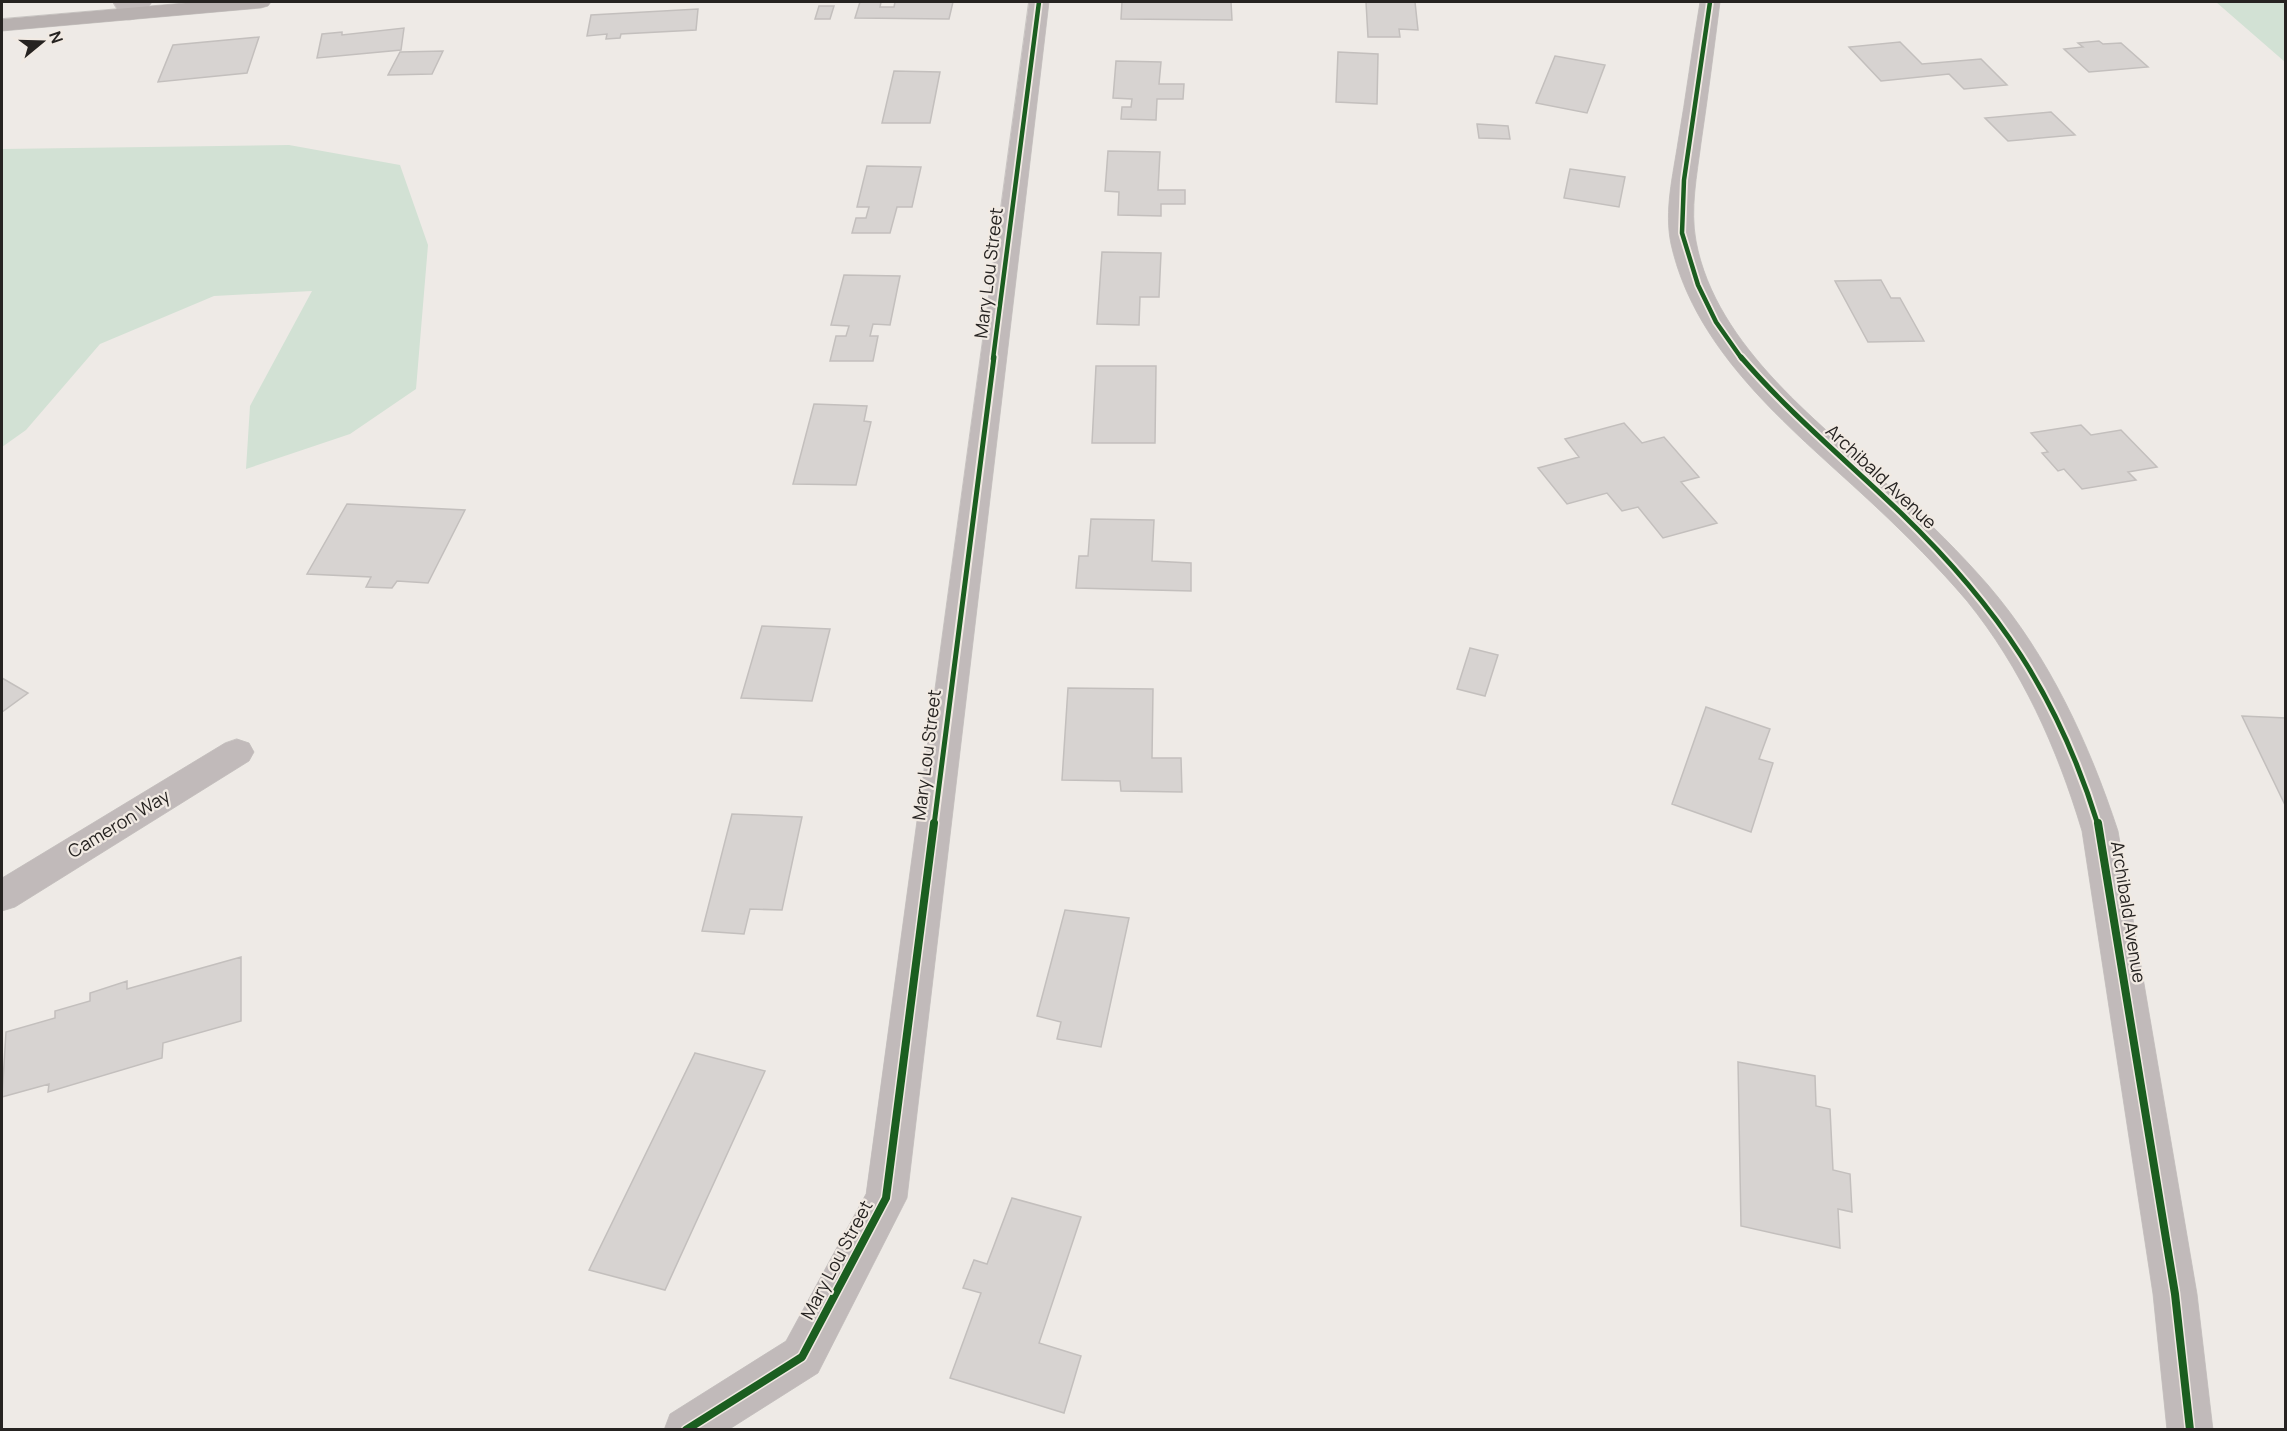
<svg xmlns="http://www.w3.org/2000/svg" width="2287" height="1431" font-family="Manrope,sans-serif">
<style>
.green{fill:#d2e1d4}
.building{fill:#d7d3d1;stroke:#c3bfbd;stroke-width:1.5}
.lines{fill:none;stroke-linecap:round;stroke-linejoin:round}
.street-casing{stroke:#c9c6c3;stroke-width:1}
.secondary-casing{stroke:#c9c6c3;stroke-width:1}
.street{fill:#c1baba;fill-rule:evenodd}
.secondary{fill:#b8b1b0;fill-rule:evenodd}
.cycleway-far2-casing{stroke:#f1eae3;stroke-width:8}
.cycleway-far1-casing{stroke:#f1eae3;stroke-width:9}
.cycleway-casing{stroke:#f1eae3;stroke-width:11}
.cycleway-far2{stroke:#1b5e20;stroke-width:4.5}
.cycleway-far1{stroke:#1b5e20;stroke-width:5}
.cycleway{stroke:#1b5e20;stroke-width:8}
.labels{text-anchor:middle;stroke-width:4.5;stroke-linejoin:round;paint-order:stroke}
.street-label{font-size:18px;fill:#262321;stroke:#f1eae3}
</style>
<rect width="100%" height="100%" fill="#eeeae6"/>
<path class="green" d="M 2216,2 L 2285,2 L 2285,62 Z
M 289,145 L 400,165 L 428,245 L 416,389 L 350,434 L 246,469 L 250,406 L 312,291 L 214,296 L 100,344 L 26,430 L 2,447 L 2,149 Z"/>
<path class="building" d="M 860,2 L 881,2 L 880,7 L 894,7 L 895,2 L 953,2 L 949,19 L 855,18 Z
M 1122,2 L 1231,2 L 1232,20 L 1121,19 Z
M 1366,2 L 1415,2 L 1418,30 L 1399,29 L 1400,37 L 1368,37 Z
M 819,6 L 834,6 L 830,19 L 815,19 Z
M 698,9 L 696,30 L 621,34 L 620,38 L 606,39 L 607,34 L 587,36 L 591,15 Z
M 404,28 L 401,50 L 317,58 L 322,34 L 342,32 L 342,35 Z
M 259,37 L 247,73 L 158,82 L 173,45 Z
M 2099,41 L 2103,44 L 2121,43 L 2148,67 L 2089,72 L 2064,49 L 2083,47 L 2078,43 Z
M 1900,42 L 1922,64 L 1981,59 L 2007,85 L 1964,89 L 1949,74 L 1881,81 L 1849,47 Z
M 443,51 L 432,74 L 388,75 L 400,52 Z
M 1338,52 L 1378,54 L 1377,104 L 1336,102 Z
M 1555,56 L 1605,65 L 1587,113 L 1536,103 Z
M 1116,61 L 1161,62 L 1159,84 L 1184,84 L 1183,99 L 1157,99 L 1156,120 L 1121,119 L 1122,107 L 1131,107 L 1132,99 L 1113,98 Z
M 894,71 L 940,72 L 930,123 L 882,123 Z
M 2051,112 L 2075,135 L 2008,141 L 1985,118 Z
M 1477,124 L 1508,126 L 1510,139 L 1479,138 Z
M 1108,151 L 1160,152 L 1158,190 L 1185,190 L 1185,204 L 1161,204 L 1161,216 L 1118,215 L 1119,192 L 1105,191 Z
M 867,166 L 921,167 L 912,207 L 897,207 L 890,233 L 852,233 L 856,218 L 866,218 L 869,207 L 857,207 Z
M 1570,169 L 1625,177 L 1619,207 L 1564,198 Z
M 1102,252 L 1161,253 L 1159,297 L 1140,297 L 1139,325 L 1097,324 Z
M 844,275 L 900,276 L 890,325 L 873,324 L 870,336 L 878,336 L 873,361 L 830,361 L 836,336 L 846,336 L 849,326 L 831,325 Z
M 1881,280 L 1891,298 L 1900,298 L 1924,341 L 1868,342 L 1835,281 Z
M 1096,366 L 1156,366 L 1155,443 L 1092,443 Z
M 814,404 L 867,406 L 864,421 L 871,422 L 856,485 L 793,484 Z
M 1624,423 L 1642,443 L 1664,437 L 1699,477 L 1681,482 L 1717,523 L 1663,538 L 1638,507 L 1622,511 L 1607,493 L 1567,504 L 1538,468 L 1579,457 L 1565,439 Z
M 2081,425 L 2091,435 L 2121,430 L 2157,467 L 2128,472 L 2136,480 L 2082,489 L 2064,469 L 2058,471 L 2042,453 L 2048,452 L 2031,433 Z
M 347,504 L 465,510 L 428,583 L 397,581 L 392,588 L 366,587 L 371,577 L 307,574 Z
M 1091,519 L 1154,520 L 1152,561 L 1191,563 L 1191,591 L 1076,588 L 1079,556 L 1088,556 Z
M 762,626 L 830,629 L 812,701 L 741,698 Z
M 1470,648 L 1498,655 L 1485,696 L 1457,689 Z
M 2,678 L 28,693 L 2,712 Z
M 1068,688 L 1153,689 L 1152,758 L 1181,758 L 1182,792 L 1121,791 L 1120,781 L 1062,780 Z
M 1706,707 L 1770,729 L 1759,759 L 1773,763 L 1751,832 L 1672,804 Z
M 2242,716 L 2286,718 L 2286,807 Z
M 732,814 L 802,817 L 782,910 L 750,909 L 744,934 L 702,931 Z
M 1065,910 L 1129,918 L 1101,1047 L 1057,1039 L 1061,1022 L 1037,1016 Z
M 241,957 L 241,1021 L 163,1043 L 162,1058 L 48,1092 L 49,1084 L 2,1097 L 6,1032 L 55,1018 L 55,1011 L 90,1001 L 90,993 L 127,981 L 127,989 Z
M 695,1053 L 765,1071 L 665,1290 L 589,1270 Z
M 1738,1062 L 1815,1076 L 1816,1106 L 1830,1109 L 1833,1170 L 1850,1174 L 1852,1212 L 1838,1209 L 1840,1248 L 1741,1226 Z
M 1012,1198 L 1081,1217 L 1039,1343 L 1081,1356 L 1064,1413 L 950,1378 L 981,1293 L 963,1288 L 974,1260 L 987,1264 Z"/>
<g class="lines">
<defs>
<path id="street" d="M 113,2 L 152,2 C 144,13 137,23 123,19 Z
M 1029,2 L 1049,2 L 907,1198 L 818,1373 L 728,1430 L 664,1430 L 670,1414 L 786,1341 L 866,1194 Z
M 1700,2 L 1720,2 C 1714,49 1708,96 1701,143 C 1697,175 1690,209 1696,241 C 1716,348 1823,425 1898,494 C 1929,522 1960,553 1988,585 C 2049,656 2089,743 2118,831 L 2197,1294 L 2213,1430 L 2167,1430 L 2153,1294 L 2082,831 C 2057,748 2022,669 1967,601 C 1939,568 1907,536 1875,506 C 1796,432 1696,356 1671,244 C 1664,211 1673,175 1678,142 C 1686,96 1692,49 1700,2 Z
M 237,739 L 249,743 L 254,752 L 249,761 L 15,907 L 2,911 L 2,878 L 225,743 Z"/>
<path id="secondary" d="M 197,2 L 271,2 L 268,6 L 261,8 L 2,31 L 2,19 Z"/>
</defs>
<use href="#street" class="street-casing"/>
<use href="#secondary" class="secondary-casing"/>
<use href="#street" class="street"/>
<use href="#secondary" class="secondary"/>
<defs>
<path id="cycleway-far2" d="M 1710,2 L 1684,180 L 1682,233 L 1698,285 L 1716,322 L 1742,359
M 993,359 L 1039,2"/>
<path id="cycleway-far1" d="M 1741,357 C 1790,414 1847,461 1901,513 C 1998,607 2058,695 2098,825
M 934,825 L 994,357"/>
<path id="cycleway" d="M 2098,823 L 2175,1294 L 2190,1430
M 686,1430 L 802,1357 L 886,1198 L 934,823"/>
</defs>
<use href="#cycleway-far2" class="cycleway-far2-casing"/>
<use href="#cycleway-far1" class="cycleway-far1-casing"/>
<use href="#cycleway" class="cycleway-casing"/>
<use href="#cycleway-far2" class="cycleway-far2"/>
<use href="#cycleway-far1" class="cycleway-far1"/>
<use href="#cycleway" class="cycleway"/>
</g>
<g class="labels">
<g class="street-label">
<text transform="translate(989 273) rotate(-83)" y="6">Mary Lou Street</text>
<text transform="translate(1881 477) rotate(43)" y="6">Archibald Avenue</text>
<text transform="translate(927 755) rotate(-83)" y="6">Mary Lou Street</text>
<text transform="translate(119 824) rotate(-31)" y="6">Cameron Way</text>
<text transform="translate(2128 912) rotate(81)" y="6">Archibald Avenue</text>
<text transform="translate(837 1260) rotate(-62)" y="6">Mary Lou Street</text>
</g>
</g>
<rect width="2287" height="1431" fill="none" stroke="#262321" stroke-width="6"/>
<g transform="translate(42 42) rotate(71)" stroke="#f1eae3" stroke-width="4.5" paint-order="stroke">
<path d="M0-4.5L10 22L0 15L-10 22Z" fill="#262321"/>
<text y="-9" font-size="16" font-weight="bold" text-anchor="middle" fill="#262321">N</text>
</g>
</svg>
